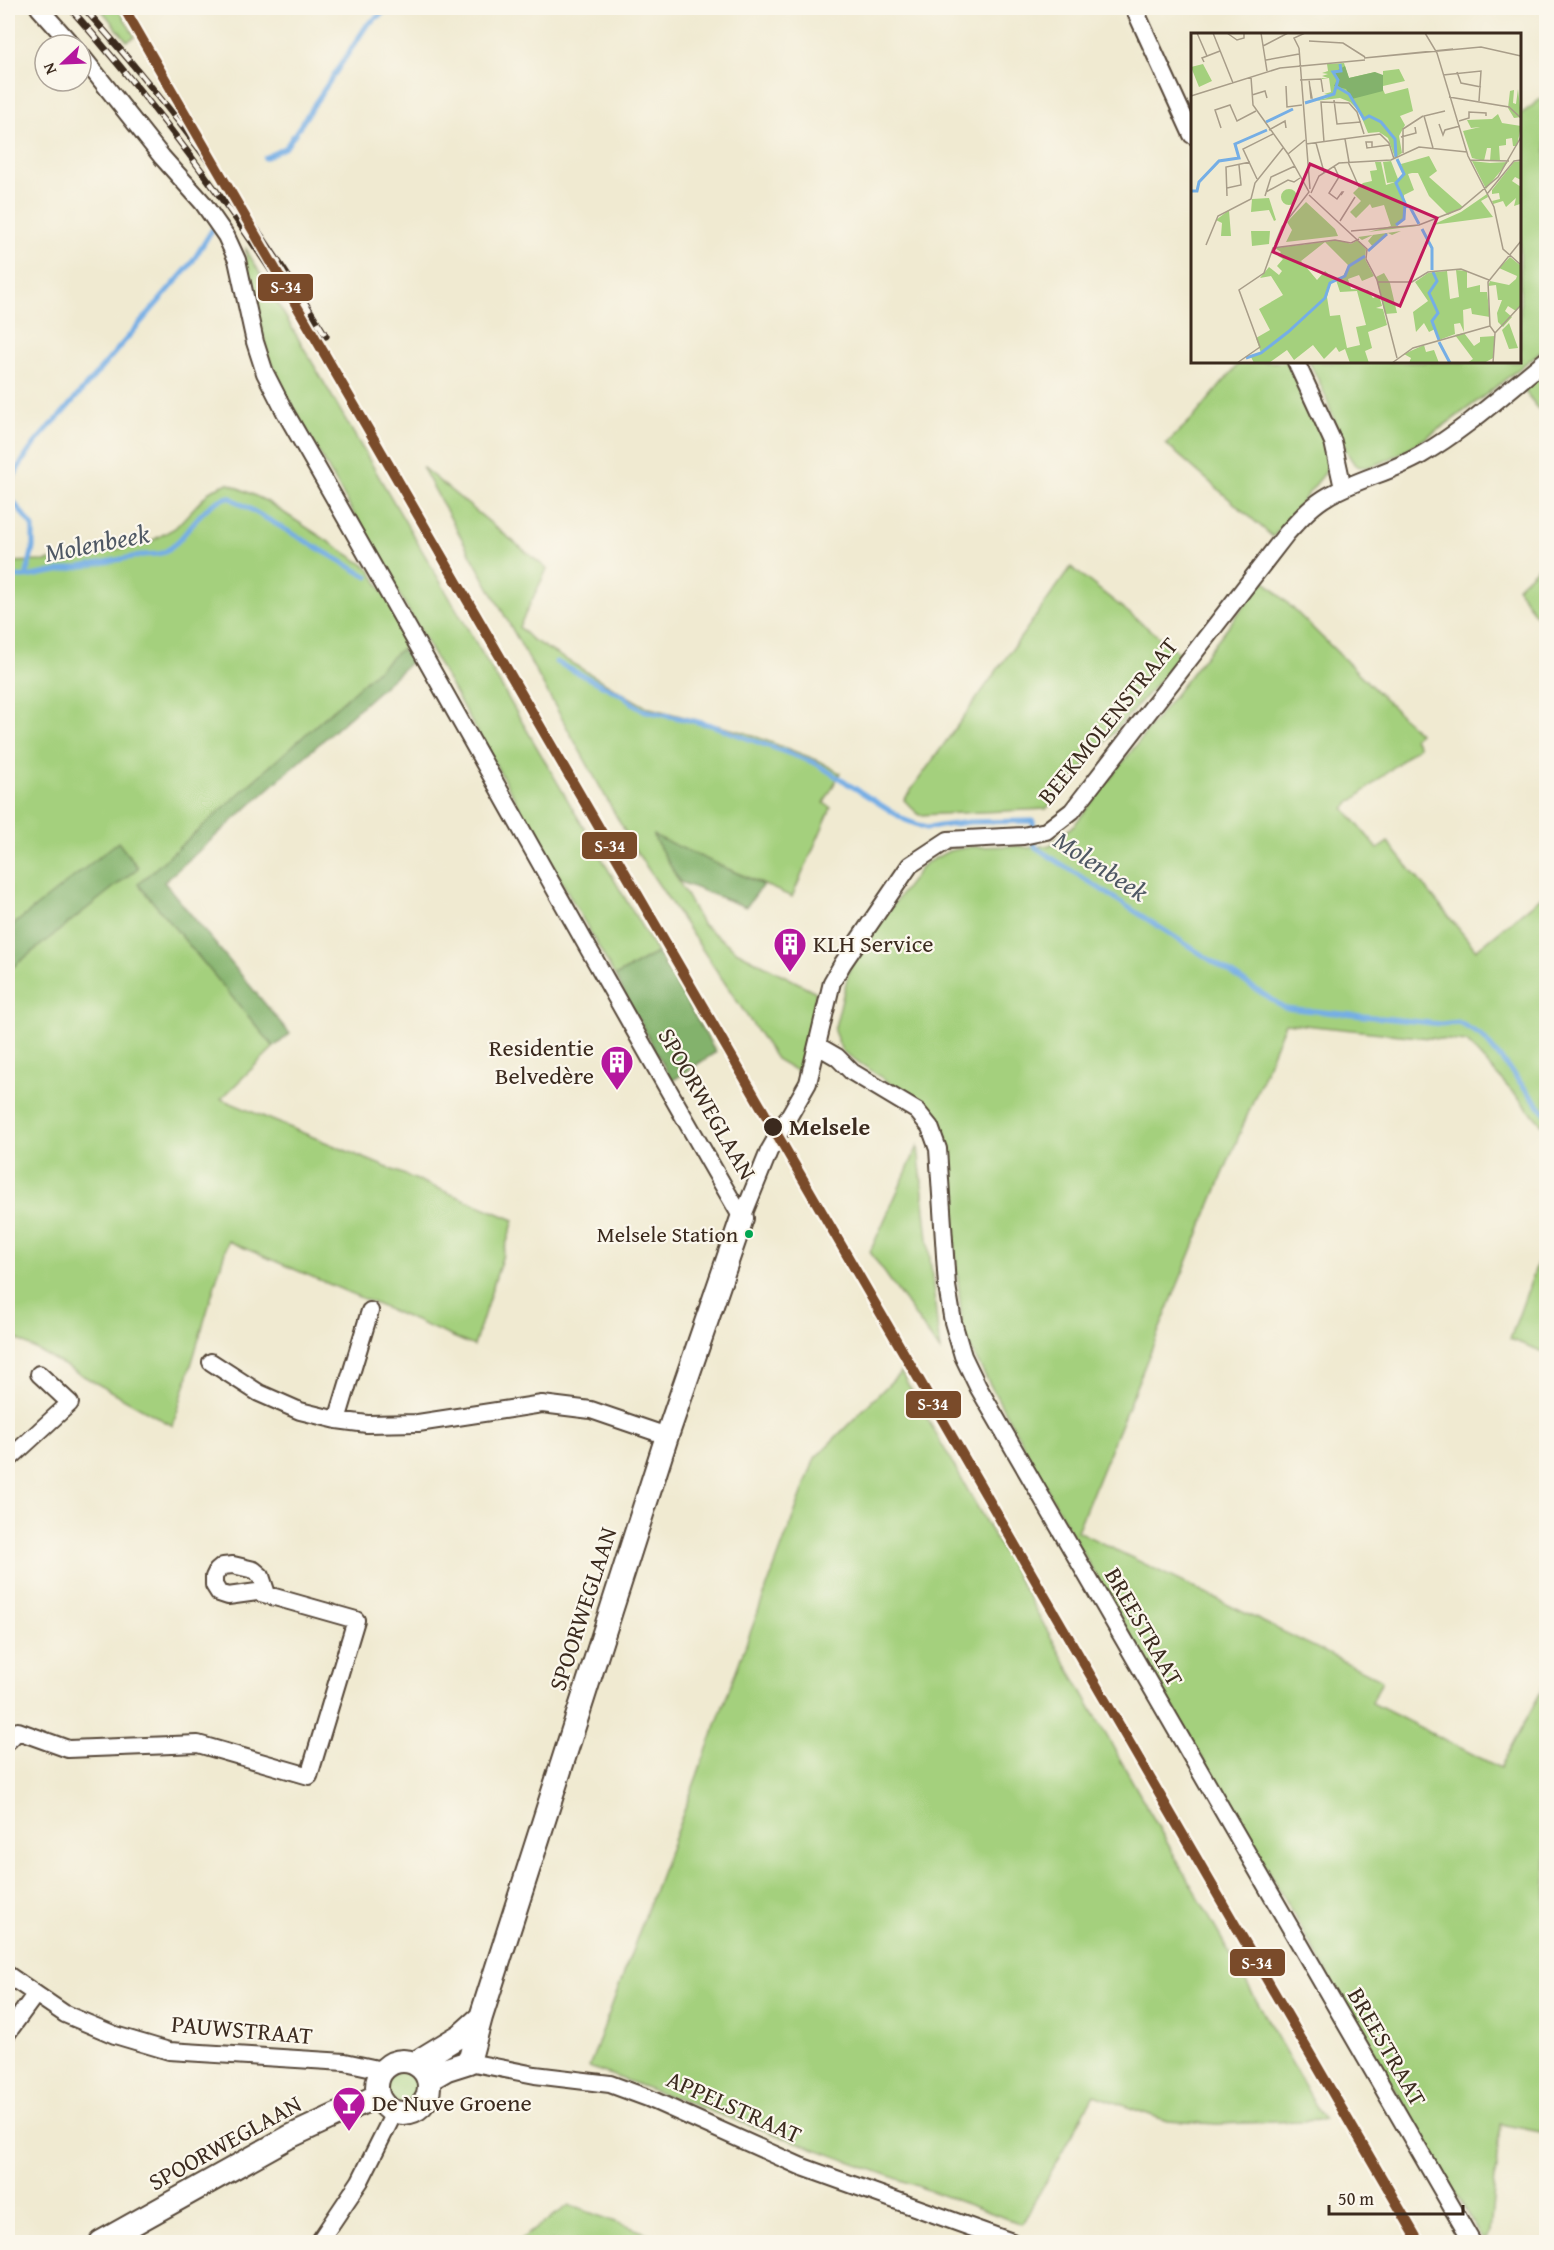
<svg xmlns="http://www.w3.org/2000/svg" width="1554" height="2250" font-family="'Gentium Book Plus',serif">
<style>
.green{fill:#a4d07d;stroke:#707d4e;stroke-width:1.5}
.forest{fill:#83b26c;stroke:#5f6e45;stroke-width:1.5}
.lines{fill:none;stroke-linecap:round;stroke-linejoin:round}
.stream{stroke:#75aee5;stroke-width:5}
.street-casing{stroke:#564739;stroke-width:20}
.secondary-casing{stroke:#564739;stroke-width:26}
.street{stroke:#fff;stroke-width:16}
.secondary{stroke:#fff;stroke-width:22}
.rail-casing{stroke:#3b2a1e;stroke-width:7}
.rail{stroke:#fbf7ec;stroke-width:4.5;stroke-dasharray:14;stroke-linecap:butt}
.rail-1-casing{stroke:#fbf7ec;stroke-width:15}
.rail-1{stroke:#7a4b2a;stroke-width:10}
.stop-dot{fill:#3b2a1e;stroke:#fbf7ec;stroke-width:2}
.bus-dot{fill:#00a651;stroke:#fbf7ec;stroke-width:2}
.labels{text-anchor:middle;stroke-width:4.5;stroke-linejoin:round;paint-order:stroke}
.bus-label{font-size:22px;fill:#3b2a1e;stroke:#fbf7ec;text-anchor:end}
.street-label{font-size:24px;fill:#3b2a1e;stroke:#fbf7ec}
.poi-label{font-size:24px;fill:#3b2a1e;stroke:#fbf7ec;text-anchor:start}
.stop-label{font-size:24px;font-weight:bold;fill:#3b2a1e;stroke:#fbf7ec;text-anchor:start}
.water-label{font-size:26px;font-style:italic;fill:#4f5864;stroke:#fbf7ec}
.inset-river{fill:none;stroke:#75aee5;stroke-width:3}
.inset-road{fill:none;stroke:#a89d89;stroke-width:1.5}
.view{fill:#c2185b;fill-opacity:0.15;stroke:#c2185b;stroke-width:3}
.inset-edge{fill:none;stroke:#3b2a1e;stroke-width:3}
.line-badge{stroke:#fbf7ec;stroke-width:2}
.badge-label{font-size:16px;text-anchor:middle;font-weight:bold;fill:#fff}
</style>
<rect width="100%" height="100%" fill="#fbf7ec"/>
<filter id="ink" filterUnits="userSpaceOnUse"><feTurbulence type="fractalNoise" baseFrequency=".0167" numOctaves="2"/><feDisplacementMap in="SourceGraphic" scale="12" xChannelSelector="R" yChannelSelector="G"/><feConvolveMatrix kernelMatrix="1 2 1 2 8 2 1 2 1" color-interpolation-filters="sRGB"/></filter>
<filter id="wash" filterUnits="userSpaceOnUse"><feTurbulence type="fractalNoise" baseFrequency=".008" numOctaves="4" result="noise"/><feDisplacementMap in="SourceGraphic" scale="24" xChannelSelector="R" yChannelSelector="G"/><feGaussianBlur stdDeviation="1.35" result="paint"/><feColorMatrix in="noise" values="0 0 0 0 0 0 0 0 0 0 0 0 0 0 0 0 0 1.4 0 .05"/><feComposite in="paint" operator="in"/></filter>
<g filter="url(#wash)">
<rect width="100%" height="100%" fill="#f0ead1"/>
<path class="green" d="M 100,8 L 118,8 L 135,37 L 127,41 Z
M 1546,95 L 1546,347 C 1522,366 1381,484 1356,465 C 1345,457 1331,410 1325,395 C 1320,383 1315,373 1309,362 L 1520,362 L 1520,115 Z
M 246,249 L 657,953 L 615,976 L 294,408 L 268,356 L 246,263 Z
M 1240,362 L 1292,362 L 1330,456 L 1325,473 L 1273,537 L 1166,444 L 1194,417 Z
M 1546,369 L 1546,418 L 1522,388 Z
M 422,467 L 547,569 L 519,627 L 531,639 L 646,707 L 746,733 L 817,760 L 840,773 L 824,803 L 831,808 L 792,897 L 654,836 L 702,924 L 738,952 L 816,992 L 806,1056 L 798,1072 L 776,1059 L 634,848 Z
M 228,483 L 266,501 L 369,568 L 411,641 L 139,885 L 274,1047 L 221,1099 L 514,1220 L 474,1346 L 228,1241 L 173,1426 L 8,1334 L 8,971 L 138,867 L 118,843 L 8,929 L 8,562 L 45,561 L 146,544 L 175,528 L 211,490 Z
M 1546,560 L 1546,638 L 1538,619 L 1517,587 Z
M 1071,567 L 1182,655 L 1046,809 L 919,815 L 904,800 Z
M 1264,580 L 1419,733 L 1413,738 L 1419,746 L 1344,808 L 1378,849 L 1388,842 L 1476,950 L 1546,893 L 1546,1129 L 1467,1042 L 1285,1023 L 1077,1531 L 1382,1680 L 1372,1703 L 1500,1768 L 1546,1682 L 1546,2133 L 1500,2124 L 1490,2232 L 1484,2242 L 1073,1536 L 963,1335 L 944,1133 L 931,1111 L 842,1051 L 834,1031 L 852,959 L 924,864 L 949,851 L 970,847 L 1020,846 L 1028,848 L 1050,845 L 1075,824 Z
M 918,1146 L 940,1351 L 870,1252 Z
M 1546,1240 L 1546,1353 L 1510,1339 Z
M 901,1372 L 1324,2120 L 1218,2124 L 1167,2121 L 1094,2095 L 1022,2224 L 589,2067 L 815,1458 Z
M386 2087a16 16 0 1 1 32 0a16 16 0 1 1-32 0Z
M 569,2205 L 671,2242 L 517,2242 Z"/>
<path class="forest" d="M 401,649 L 412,661 L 164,882 L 290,1034 L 274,1047 L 138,884 Z
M 653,836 L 653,835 L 763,885 L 746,907 L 680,882 Z
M 118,842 L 138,868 L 8,971 L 8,929 Z
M 657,953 L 716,1052 L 672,1081 L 615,976 Z"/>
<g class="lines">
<path class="stream" d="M 265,158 L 286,147 L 367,25 L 389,8
M 8,490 C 19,461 38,437 60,416 L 191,264 L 212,230
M 8,495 L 33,527 L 33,548 L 26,577
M 8,577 L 26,577 L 143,555 C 149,554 157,555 162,553 C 188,541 197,504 229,497 L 368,577
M 556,662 L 622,695 L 642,710 L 711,725 L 815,763 L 905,820 L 926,828 L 969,822 L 1033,821 L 1035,847 L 1285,1008 L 1441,1024 L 1458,1022 L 1482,1036 L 1546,1114"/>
</g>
</g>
<g filter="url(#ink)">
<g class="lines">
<defs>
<path id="street" d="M 39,8 L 72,45
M 1134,8 L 1192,135
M 81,55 L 162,157 L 203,203 L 226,236 L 237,260 L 255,342 L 265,373 L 285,412 C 440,680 587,951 742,1218
M 1296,362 L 1333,442 L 1343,488
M 818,1046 L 837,1057 L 852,1072 L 917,1111 L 930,1127 L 938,1149 L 947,1286 L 953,1322 L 963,1356 L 978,1387 L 1472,2242
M 742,1218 L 769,1151 L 808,1083 L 832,982 L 843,963 L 910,865 L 948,840 L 1023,836 L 1046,831 L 1072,811 L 1287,533 C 1300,519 1312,505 1328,496 C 1357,479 1392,472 1421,455 C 1466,429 1506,392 1546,360
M 211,1362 L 259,1393 L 300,1411 L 337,1420 L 367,1424 L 418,1423 L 542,1404 L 591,1410 L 667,1436
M 337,1420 L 370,1311
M 8,1460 L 70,1403 L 39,1374
M 8,1741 L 18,1731 L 68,1749 L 198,1744 L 309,1776 L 356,1620 L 257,1592 L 228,1596 L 219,1593 L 214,1585 L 214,1577 L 217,1571 L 223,1566 L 233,1565 L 254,1570 L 261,1576 L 267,1594
M 8,1975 L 65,2014 L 115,2035 L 169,2051 L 345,2062 L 373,2068 L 381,2071
M 8,2032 L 35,1995
M 469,2062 L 535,2075 L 610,2084 L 648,2098 L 800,2166 L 1012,2242
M 319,2242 L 360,2181 L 394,2113"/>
<path id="secondary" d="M377 2087a26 26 0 1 1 52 0a26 26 0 1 1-52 0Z
M 415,2063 L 461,2035 L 480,2018
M 428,2080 L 447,2069 L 469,2062 L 481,2017 L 667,1436 L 742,1218
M 101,2242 L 289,2137 L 377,2096"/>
</defs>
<use href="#street" class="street-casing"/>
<use href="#secondary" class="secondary-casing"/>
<use href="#street" class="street"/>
<use href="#secondary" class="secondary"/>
<defs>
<path id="rail" d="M 70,8 C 163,113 247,228 321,348
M 84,8 C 175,109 255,221 326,336"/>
</defs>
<use href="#rail" class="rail-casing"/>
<use href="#rail" class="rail"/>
<defs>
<path id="rail-1" d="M 124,8 L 1419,2242"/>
</defs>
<use href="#rail-1" class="rail-1-casing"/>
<use href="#rail-1" class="rail-1"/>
</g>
</g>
<defs>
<symbol id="building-pin" viewBox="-11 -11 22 30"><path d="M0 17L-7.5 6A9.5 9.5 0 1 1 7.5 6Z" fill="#b5179e" stroke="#fbf7ec"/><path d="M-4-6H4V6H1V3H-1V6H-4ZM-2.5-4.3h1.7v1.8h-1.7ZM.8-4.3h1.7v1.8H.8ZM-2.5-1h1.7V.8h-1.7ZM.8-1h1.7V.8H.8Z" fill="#fff"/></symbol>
<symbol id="bar-pin" viewBox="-11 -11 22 30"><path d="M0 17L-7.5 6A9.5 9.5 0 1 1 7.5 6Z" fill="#b5179e" stroke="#fbf7ec"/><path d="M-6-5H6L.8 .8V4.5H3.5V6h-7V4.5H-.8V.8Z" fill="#fff"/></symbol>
</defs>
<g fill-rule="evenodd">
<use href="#building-pin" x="771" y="925" width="38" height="52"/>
<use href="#building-pin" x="598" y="1043" width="38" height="52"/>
<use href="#bar-pin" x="330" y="2084" width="38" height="52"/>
</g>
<circle class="stop-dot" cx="773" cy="1127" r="10"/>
<circle class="bus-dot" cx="749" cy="1234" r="5"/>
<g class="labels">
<g class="bus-label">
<text x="738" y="1242">Melsele Station</text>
</g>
<g class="street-label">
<text transform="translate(1108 721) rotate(-51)" y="8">BEEKMOLENSTRAAT</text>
<text transform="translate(707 1104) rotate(60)" y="8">SPOORWEGLAAN</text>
<text transform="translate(583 1609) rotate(-72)" y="8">SPOORWEGLAAN</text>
<text transform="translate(1144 1627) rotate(60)" y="8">BREESTRAAT</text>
<text transform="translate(242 2030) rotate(5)" y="8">PAUWSTRAAT</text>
<text transform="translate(1387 2047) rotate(60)" y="8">BREESTRAAT</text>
<text transform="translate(734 2107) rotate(24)" y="8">APPELSTRAAT</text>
<text transform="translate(225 2143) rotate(-29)" y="8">SPOORWEGLAAN</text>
</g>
<g class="poi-label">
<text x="813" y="952">KLH Service</text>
<text x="594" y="1056" text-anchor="end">Residentie<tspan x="594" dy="28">Belvedère</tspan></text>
<text x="372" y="2111">De Nuve Groene</text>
</g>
<g class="stop-label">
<text x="789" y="1135">Melsele</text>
</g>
<g class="water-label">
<text transform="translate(97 543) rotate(-11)" y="9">Molenbeek</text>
<text transform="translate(1101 866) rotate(33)" y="9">Molenbeek</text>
</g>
</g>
<g transform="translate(1191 33)">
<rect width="330" height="330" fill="#f0ead1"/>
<path d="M 153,30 L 158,45 L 184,39 L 194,61 L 217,55 L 222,78 L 209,83 L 214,92 L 208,103 L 211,120 L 204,125 L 197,105 L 188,99 L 177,100 L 168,78 L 159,69 L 149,65 L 124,68 L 136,65 L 138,62 L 133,61 L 140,59 L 138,45 L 131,46 L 131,45 L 137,45 L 131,43 L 137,41 L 131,40 L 137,38 L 136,31 ZM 12,31 L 21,48 L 8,54 L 0,34 ZM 208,36 L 214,48 L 192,53 L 192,38 ZM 327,56 L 330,84 L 323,85 L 317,75 L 319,58 L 323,57 L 322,70 L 325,71 ZM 307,81 L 311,90 L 330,93 L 326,113 L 322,113 L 321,105 L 315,106 L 315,112 L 308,113 L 309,128 L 299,128 L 300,115 L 296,115 L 293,128 L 281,125 L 272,98 L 289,94 L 280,95 L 276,87 L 301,86 ZM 238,123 L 246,138 L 238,144 L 272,174 L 257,182 L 238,163 L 227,140 L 221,140 L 217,141 L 223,157 L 213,162 L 214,186 L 205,193 L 226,193 L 177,199 L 200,193 L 193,172 L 181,175 L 179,171 L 165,185 L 159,179 L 170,168 L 162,160 L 172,150 L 181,148 L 179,138 L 186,137 L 184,129 L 190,129 L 195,152 L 204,149 L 196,150 L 192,129 L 200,128 L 207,146 L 213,142 L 210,131 ZM 281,128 L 299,130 L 317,129 L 295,156 ZM 330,128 L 330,147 L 324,144 L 321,148 L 330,154 L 329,171 L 323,173 L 325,165 L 315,174 L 312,168 L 302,171 L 301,168 L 309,166 L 308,160 L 301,161 L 301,157 L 323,129 ZM90 164a8 8 0 1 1 16 0a8 8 0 1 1-16 0ZM 296,161 L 297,164 L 290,168 L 302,184 L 241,192 L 270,179 ZM 78,165 L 85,187 L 83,188 L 78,177 L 60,179 L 61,166 ZM 115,169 L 144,196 L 147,203 L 95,209 L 101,197 L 96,189 ZM 38,177 L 40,203 L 30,203 L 31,190 L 25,187 ZM 60,198 L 79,198 L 78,211 L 61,213 ZM 210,198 L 201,202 L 197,200 L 182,214 L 177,208 L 182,202 L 171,207 L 167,204 ZM 148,207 L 160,211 L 167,207 L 175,216 L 174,226 L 183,243 L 171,248 L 168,242 L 157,246 L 160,256 L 177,257 L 182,265 L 188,262 L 191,273 L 185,275 L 192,276 L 196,292 L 177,299 L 181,315 L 174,318 L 178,330 L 159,330 L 154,316 L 148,319 L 145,314 L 133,326 L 122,312 L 103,327 L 96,317 L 78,330 L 63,330 L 60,324 L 70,320 L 65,305 L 79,297 L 68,276 L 92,262 L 80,243 L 69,245 L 78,234 L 88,242 L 91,238 L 86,233 L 92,226 L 87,223 L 90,219 L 84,215 ZM 134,209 L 158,233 L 152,243 L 143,246 L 134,238 L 126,247 L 110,228 ZM 145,247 L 149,259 L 166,258 L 175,292 L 165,294 L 169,312 L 156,315 L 149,282 L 139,283 L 136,264 L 139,251 ZM 319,224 L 330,233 L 330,271 L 325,278 L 317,273 L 314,278 L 321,284 L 312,294 L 307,289 L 306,280 L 311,267 L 307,267 L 305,252 L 297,253 L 299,248 L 318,252 L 325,246 L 326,243 L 308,235 ZM 265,237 L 276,238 L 276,255 L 289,252 L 289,259 L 296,259 L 299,284 L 281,281 L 280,275 L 272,277 L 273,299 L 269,290 L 263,291 L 264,301 L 248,307 L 244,296 L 238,299 L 233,290 L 225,299 L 222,279 L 237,268 L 224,249 L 237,240 L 256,238 L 259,266 L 268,264 ZM 193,240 L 199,250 L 206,280 L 194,281 L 185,244 ZM 318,290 L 327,315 L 318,316 L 311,297 ZM 273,300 L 283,313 L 289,309 L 289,304 L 304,303 L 302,325 L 293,330 L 276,330 L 282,326 L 264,302 ZM 233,312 L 235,319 L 243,317 L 248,330 L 218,330 L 220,325 L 213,321 Z" fill="#a4d07d" fill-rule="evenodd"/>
<path d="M 154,33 L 158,45 L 184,39 L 192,42 L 192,58 L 161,66 L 155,56 L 143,53 L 147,45 L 142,40 Z" fill="#83b26c"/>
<path class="inset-river" d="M 146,54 L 158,61 L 173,86 L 178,83 L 190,89 L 204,106 L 205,124M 114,70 L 143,61 L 147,47 L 142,39 L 150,38 L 149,31M 75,89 L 102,76M 0,158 L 6,158 L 8,149 L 28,128 L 48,125 L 44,111 L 76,97M 214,173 L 219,174 L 228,191M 205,192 L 213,186 L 214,170 L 205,150 L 213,141 L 206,126M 231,196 L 241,215 L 241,237M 177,218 L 196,201M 242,239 L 246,248 L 238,260 L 247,280 L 241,288 L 248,307M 248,309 L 259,330M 55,325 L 70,320 L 97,299 L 134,265 L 139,250 L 154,243 L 158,233 L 174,223"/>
<path class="inset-road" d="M 6,0 L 16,23M 22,0 L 42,50M 36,0 L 46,7 L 53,5 L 53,0M 70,0 L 76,38M 234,0 L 246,20 L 277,123 L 303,174 L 312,216 L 330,232M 118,8 L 152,10 L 174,24M 72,13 L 97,0M 108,15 L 119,156M 108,15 L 103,5 L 114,0M 262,16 L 173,25 L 290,14 L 330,23M 75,27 L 108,21M 13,29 L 11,25 L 29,18M 266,39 L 270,50 L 290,54M 252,42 L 290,38 L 288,68M 60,44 L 62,72 L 97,121 L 118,159 L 91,194 L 84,211M 118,46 L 120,65 L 121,65 L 119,54M 109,47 L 130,46 L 132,59M 95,53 L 96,74 L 111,72M 61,62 L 74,58 L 76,65M 0,63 L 89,35 L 174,27M 258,64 L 318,74 L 330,85M 143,67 L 146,91 L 170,89M 268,88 L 278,85 L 278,79 L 295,80 L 295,83M 248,91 L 252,102 L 254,97 L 269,93M 30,95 L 24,77 L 39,72 L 46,88 L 65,78M 78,97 L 94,88 L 95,95M 210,104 L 225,100 L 224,94M 154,106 L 158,129M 133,109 L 130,69 L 158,70 L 166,79 L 173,101M 125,110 L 133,139M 115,111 L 189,101 L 198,110 L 203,126M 181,114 L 181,109 L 175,109 L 176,115 L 198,112 L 199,112M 242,115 L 233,83 L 254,78M 212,120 L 212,96 L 232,83M 97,121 L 114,107M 279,127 L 318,128M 157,129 L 168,154M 143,133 L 148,144 L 138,160 L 146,166 L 151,159 L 152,159 L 150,162M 66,146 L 52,116 L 82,101M 36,155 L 50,152 L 48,132M 75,159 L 97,147 L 103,149 L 109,145M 120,160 L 128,143 L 148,130 L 200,127 L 228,114 L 276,119M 296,161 L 323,128 L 330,127M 118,162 L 176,216 L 175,226 L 186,247 L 206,325M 36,163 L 35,134 L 59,129M 74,163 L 80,144 L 104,133M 149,188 L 164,164M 160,198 L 228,192 L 269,176 L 307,144 L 330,104M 15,212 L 27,183 L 60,166 L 64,150 L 92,115M 187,249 L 221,249 L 237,239 L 270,236 L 298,247M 304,300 L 299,293 L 297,249 L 330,208M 304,300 L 330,272M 46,330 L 69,314 L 48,257 L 73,240 L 82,215 L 144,207 L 160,210 L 168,206M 201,330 L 222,315 L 299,293M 302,330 L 304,300"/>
<path class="view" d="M 119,131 L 246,185 L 209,273 L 82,219 Z"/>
<rect width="330" height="330" class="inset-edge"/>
</g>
<g class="line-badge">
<rect x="257" y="273" width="57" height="29" rx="6" fill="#7a4b2a"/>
<rect x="581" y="831" width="57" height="29" rx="6" fill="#7a4b2a"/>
<rect x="905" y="1390" width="57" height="29" rx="6" fill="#7a4b2a"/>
<rect x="1229" y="1948" width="57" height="29" rx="6" fill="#7a4b2a"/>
</g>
<g class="badge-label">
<text x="286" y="293">S-34</text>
<text x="610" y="852">S-34</text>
<text x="933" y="1410">S-34</text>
<text x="1257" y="1969">S-34</text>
</g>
<rect width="1554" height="2250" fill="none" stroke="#fbf7ec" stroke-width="30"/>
<g transform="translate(63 63) rotate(247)"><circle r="28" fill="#fbf7ec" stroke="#aea59a" stroke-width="1.5"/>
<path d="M0-4.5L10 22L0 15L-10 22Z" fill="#b5179e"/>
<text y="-9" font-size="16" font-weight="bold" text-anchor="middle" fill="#3b2a1e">N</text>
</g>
<path d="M1329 2205v9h134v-9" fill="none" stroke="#3b2a1e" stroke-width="3"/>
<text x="1338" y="2205" font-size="18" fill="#3b2a1e" stroke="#fbf7ec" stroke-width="4.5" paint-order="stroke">50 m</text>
</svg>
